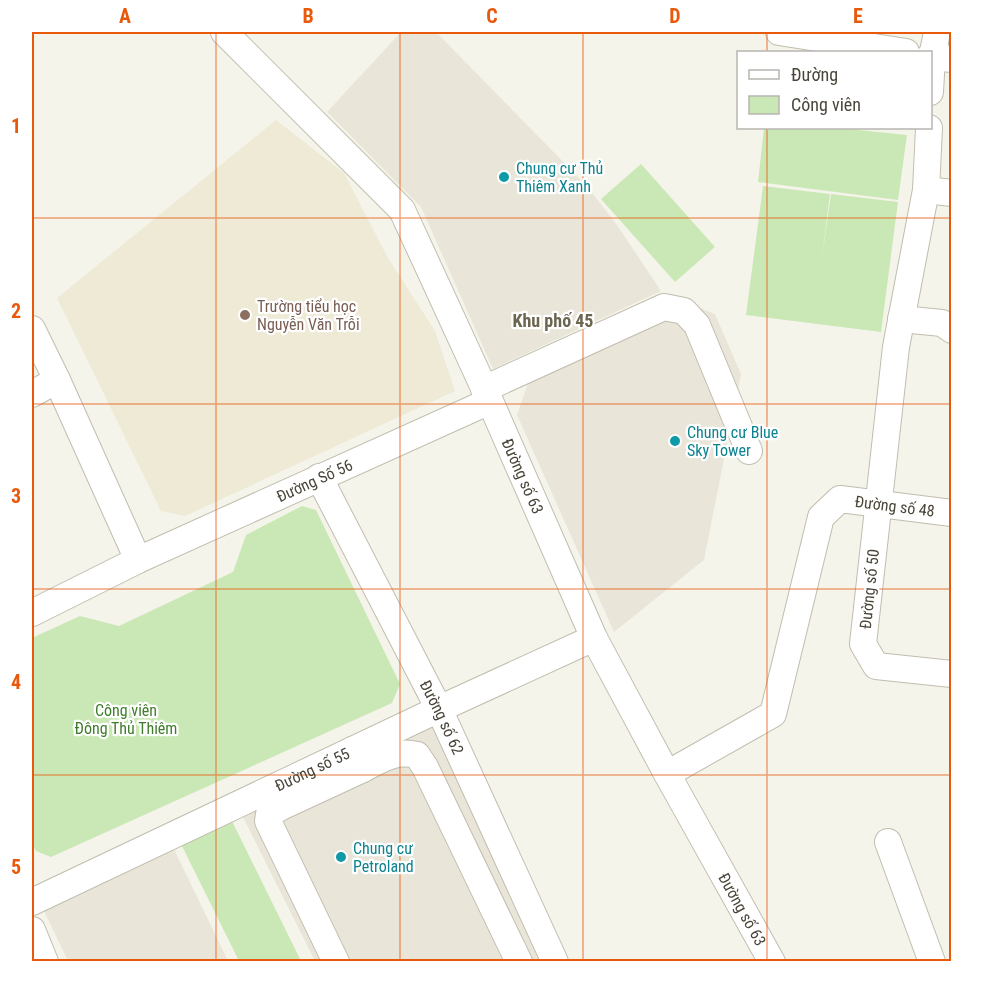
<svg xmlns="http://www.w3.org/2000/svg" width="983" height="993" font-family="'Roboto Condensed',sans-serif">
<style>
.residential{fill:#e9e6d9}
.education{fill:#eeead6}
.green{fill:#cae8b5}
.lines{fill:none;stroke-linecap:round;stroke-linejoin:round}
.minor-casing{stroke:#c1bdae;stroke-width:28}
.minor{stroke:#fff;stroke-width:26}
.grid{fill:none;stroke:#e8590c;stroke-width:1.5;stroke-opacity:0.55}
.culture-dot{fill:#0f9aa8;stroke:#fff;stroke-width:2}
.education-dot{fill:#8d6e63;stroke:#fff;stroke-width:2}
.labels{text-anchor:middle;stroke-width:4.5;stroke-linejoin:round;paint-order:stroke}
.culture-label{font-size:16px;fill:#0d838f;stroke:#fff;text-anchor:start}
.education-label{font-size:16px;fill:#785e54;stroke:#fff;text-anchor:start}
.street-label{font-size:16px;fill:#4a4539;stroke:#fff}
.park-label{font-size:16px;fill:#3f7c2c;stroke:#fff}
.neighbourhood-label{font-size:18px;font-weight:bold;fill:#6c6550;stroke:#fff}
.neatline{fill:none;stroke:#e8590c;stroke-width:2}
.grid-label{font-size:20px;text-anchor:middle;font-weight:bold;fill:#e8590c}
</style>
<rect width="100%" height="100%" fill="#f5f4eb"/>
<path class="residential" d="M 401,32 L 436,32 L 586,185 L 617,225 L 661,291 L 493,369 L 421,207 L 327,112 Z
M 700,308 L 715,314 L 741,374 L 704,560 L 614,632 L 517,415 L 529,380 L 673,314 Z
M 435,722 L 546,961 L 315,961 L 241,813 Z
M 173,847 L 228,961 L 68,961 L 43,909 Z"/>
<path class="education" d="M 276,120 L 344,173 L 388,258 L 435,331 L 455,391 L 185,516 L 161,511 L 57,298 Z"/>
<path class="green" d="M 764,128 L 839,128 L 907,135 L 898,200 L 758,182 Z
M 641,164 L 715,247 L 675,282 L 601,199 Z
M 763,186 L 830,194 L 822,257 L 831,194 L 898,202 L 881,332 L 746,315 Z
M 302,506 L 316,510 L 400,684 L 392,703 L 51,857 L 36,851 L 32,843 L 32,638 L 80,616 L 119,626 L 233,572 L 246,535 Z
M 229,815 L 301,961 L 239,961 L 179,840 Z"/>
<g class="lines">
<defs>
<g id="minor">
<path id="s1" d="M 224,32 L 402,210 L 490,401 L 594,638 L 667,774 L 772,962"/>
<path d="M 779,32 L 906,52"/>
<path d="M 937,32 L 932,57 L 952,59"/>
<path d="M 930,56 L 932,57 L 930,92"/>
<path d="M 929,128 L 926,190 L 896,347 L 863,644 L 876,666 L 952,674"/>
<path d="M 926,190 L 952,193"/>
<path d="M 901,319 L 942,323 L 952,330"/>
<path d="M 32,329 L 57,380 L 138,560"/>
<path d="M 484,389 L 664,307 L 684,311 L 697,325 L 749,451"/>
<path d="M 32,394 L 57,380"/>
<path id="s2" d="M 319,477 L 439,709 L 555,962"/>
<path id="s3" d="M 32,613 L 138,560 L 490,401"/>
<path d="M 363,769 C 382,759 395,750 417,755 L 425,767 L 519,962"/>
<path id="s4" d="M 667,774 L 773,714 L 821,517 L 840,499 L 952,513"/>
<path d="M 888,842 L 932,962"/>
<path id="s5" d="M 32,902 L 439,709 L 594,638"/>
<path d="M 32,930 L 45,962"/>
<path d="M 336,962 L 268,821 L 269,814 L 281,807 L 363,769 L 352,750"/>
</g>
</defs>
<use href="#minor" class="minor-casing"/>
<use href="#minor" class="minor"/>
</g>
<path class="grid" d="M 216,32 L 216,962M 400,32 L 400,962M 583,32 L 583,962M 767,32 L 767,52M 767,128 L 767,962M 32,218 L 952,218M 32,404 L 952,404M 32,589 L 952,589M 32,775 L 952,775"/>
<g class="culture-dot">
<circle cx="504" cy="177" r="6"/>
<circle cx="675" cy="441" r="6"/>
<circle cx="341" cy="857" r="6"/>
</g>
<circle class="education-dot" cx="245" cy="315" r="6"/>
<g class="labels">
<g class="culture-label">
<text x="516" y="174">Chung cư Thủ<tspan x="516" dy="18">Thiêm Xanh</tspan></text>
<text x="687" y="438">Chung cư Blue<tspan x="687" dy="18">Sky Tower</tspan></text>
<text x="353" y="854">Chung cư<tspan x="353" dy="18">Petroland</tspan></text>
</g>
<g class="education-label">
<text x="257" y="312">Trường tiểu học<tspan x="257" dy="18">Nguyễn Văn Trỗi</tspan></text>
</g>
<g class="street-label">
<text dy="6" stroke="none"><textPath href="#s1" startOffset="544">Đường số 63</textPath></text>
<text dy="6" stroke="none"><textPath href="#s3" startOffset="312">Đường Số 56</textPath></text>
<text dy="6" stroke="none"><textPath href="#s4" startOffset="406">Đường số 48</textPath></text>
<text transform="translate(869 589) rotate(-84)" y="6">Đường số 50</text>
<text dy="6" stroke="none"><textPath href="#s2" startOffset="270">Đường số 62</textPath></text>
<text dy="6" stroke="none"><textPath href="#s5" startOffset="310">Đường số 55</textPath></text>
<text dy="6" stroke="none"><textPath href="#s1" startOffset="1030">Đường số 63</textPath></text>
</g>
<g class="park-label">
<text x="126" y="716">Công viên<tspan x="126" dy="18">Đông Thủ Thiêm</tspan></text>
</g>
<g class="neighbourhood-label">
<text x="553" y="327">Khu phố 45</text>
</g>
</g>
<rect width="983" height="993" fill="none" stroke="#ffffff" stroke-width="66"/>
<rect x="737" y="51" width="195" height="78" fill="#ffffff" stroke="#b7b5b0" stroke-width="1.5"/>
<rect x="749" y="70" width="30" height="9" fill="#ffffff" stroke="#b7b5b0" stroke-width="1.5"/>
<text x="791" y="81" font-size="18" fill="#4a4539">Đường</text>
<rect x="749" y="96" width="30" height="18" fill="#cae8b5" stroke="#b7b5b0" stroke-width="1.5"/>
<text x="791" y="111" font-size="18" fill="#4a4539">Công viên</text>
<rect x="33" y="33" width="917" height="927" class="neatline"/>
<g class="grid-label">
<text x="125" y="23">A</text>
<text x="308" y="23">B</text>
<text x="492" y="23">C</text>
<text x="675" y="23">D</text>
<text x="858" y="23">E</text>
<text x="16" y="133">1</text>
<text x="16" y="318">2</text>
<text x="16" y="503">3</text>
<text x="16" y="689">4</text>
<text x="16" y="874">5</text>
</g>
</svg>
